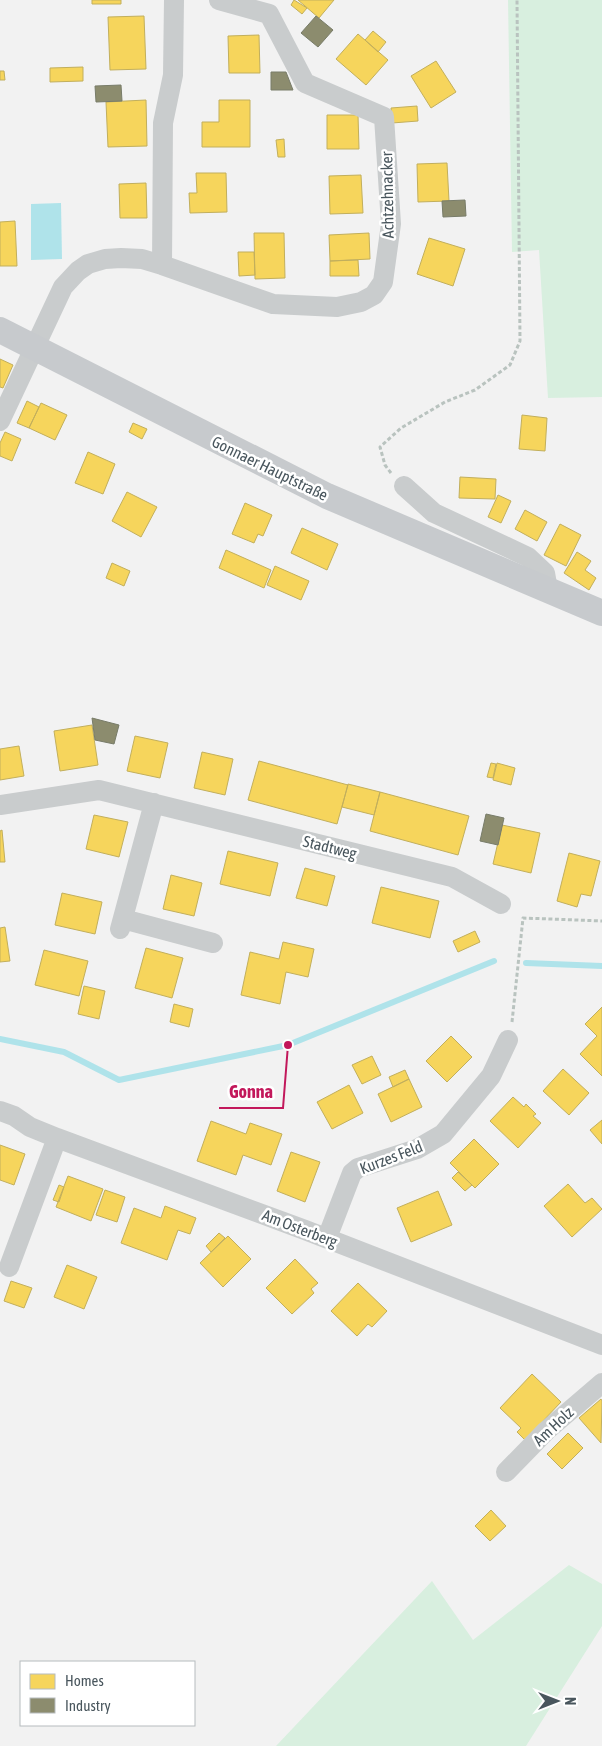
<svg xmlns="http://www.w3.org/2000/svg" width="602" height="1746" font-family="'Asap Condensed',sans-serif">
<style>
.green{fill:#d8efdf}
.water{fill:#afe3ea}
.homes{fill:#f6d55c;stroke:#c2af5c}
.industry{fill:#8c8c6e;stroke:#787c69}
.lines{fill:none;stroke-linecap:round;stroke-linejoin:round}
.stream{stroke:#afe3ea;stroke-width:6}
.path{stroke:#b9c3bf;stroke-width:3;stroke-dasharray:4 2.5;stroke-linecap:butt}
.minor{stroke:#c9cccd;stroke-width:20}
.major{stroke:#c7cacd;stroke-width:26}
.labels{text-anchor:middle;stroke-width:5;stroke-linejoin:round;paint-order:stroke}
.street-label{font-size:16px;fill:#49565d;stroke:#fff}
.leader{fill:none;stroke:#c2185b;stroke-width:2}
.callout-dot{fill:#c2185b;stroke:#fff;stroke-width:2}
.callout-label{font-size:18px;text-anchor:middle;font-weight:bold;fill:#c2185b;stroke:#fff;stroke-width:5;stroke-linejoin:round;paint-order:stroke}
</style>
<rect width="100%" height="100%" fill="#f2f2f2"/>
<path class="green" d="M 508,0 L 602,0 L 602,397 L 548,398 L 539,250 L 512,252 Z
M 569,1565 L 602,1584 L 602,1626 L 526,1746 L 276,1746 L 432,1581 L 473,1640 Z"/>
<path class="water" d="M 61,203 L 62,259 L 31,260 L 31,204 Z"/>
<path class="homes" d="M 92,0 L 121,0 L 121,4 L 92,4 Z
M 294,0 L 307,8 L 302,14 L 291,5 Z
M 298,0 L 334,0 L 319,18 Z
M 144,16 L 146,69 L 110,70 L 108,17 Z
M 373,31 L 386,42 L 378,52 L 365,40 Z
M 358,34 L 388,60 L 366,85 L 336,59 Z
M 259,35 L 260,73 L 229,73 L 228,36 Z
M 436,61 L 456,92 L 431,108 L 411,76 Z
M 83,67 L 83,81 L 50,82 L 50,68 Z
M 0,71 L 4,71 L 5,80 L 0,80 Z
M 146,100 L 147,146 L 108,147 L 106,102 Z
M 219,100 L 250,100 L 250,147 L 202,147 L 202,122 L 219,122 Z
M 417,106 L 418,121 L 392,123 L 391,108 Z
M 327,115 L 358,115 L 359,149 L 327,149 Z
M 284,139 L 285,157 L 278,157 L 276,140 Z
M 447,163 L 449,201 L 418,202 L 417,164 Z
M 196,173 L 226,173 L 227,212 L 190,213 L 189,193 L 197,193 Z
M 361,175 L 363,213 L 330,214 L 329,176 Z
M 146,183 L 147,218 L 120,218 L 119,184 Z
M 15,221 L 17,266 L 0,266 L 0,222 Z
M 254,233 L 284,233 L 285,278 L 255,279 Z
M 369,233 L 370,259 L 330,261 L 329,235 Z
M 429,238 L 465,249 L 453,286 L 417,274 Z
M 238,252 L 254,252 L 255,275 L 239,276 Z
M 358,260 L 359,276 L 330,276 L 330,261 Z
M 0,359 L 13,365 L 3,388 L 0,387 Z
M 27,401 L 39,407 L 29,428 L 17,423 Z
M 41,403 L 67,415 L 55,440 L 29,428 Z
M 522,415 L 547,418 L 545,451 L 519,449 Z
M 133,423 L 147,429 L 142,439 L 129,432 Z
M 5,432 L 21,439 L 12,461 L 0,456 L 0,443 Z
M 88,452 L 115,464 L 103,494 L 75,483 Z
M 460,477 L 496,479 L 495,499 L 459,498 Z
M 127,492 L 157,507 L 141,537 L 112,521 Z
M 498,495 L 511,501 L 501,523 L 488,517 Z
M 245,503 L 272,515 L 263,536 L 258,534 L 254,543 L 232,534 Z
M 525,510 L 547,522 L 537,541 L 515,529 Z
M 560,524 L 581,535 L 566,566 L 544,555 Z
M 302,528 L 338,544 L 327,570 L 291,553 Z
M 226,550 L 271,570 L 264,588 L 219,568 Z
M 577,552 L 591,561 L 585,570 L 596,578 L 589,590 L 564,573 Z
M 112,563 L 130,571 L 124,586 L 106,578 Z
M 275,566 L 309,581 L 301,600 L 267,585 Z
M 92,725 L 98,765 L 60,771 L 54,731 Z
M 135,736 L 168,743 L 160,778 L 127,771 Z
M 19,746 L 24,776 L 0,780 L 0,749 Z
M 202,752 L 233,759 L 225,795 L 194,788 Z
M 259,761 L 348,785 L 337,824 L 248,800 Z
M 491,763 L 496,764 L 493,778 L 487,777 Z
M 497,763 L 515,768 L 511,785 L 493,780 Z
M 348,784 L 380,792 L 374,815 L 342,807 Z
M 380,792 L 469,816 L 458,855 L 370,831 Z
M 94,815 L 128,822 L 119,857 L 86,849 Z
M 502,825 L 540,833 L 531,873 L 493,864 Z
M 2,830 L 5,862 L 0,862 L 0,831 Z
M 228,851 L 278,863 L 270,896 L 220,884 Z
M 569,853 L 600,861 L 591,896 L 581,894 L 577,907 L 557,901 Z
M 305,868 L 335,876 L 327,906 L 296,898 Z
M 171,875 L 202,883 L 194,916 L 163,909 Z
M 381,887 L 439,901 L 430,938 L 372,923 Z
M 62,893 L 102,902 L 95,934 L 55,925 Z
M 5,927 L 10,961 L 0,962 L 0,928 Z
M 475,931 L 480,942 L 458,952 L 453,941 Z
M 283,942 L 314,949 L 308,977 L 286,972 L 280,1004 L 241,995 L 250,952 L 279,959 Z
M 146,948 L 183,958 L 172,998 L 135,988 Z
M 44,950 L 88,961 L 79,996 L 35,985 Z
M 84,986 L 105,991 L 99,1019 L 78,1014 Z
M 174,1004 L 193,1009 L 189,1027 L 170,1022 Z
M 602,1007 L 602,1076 L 580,1054 L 597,1036 L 585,1024 Z
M 451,1036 L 472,1057 L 447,1082 L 426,1061 Z
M 372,1056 L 381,1075 L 362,1084 L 352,1065 Z
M 563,1069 L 589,1093 L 569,1115 L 543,1091 Z
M 405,1070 L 409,1079 L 393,1087 L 389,1077 Z
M 409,1079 L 422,1107 L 391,1122 L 378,1094 Z
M 349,1085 L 363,1113 L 332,1129 L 317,1102 Z
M 513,1097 L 524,1107 L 526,1104 L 536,1114 L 533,1116 L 541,1123 L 518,1148 L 490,1121 Z
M 602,1120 L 602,1144 L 590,1130 Z
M 211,1121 L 246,1134 L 250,1123 L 282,1134 L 271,1165 L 243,1155 L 236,1175 L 197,1161 Z
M 474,1139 L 499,1164 L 475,1188 L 450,1163 Z
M 0,1145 L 25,1154 L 14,1185 L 0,1180 Z
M 291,1152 L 320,1162 L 305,1202 L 277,1191 Z
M 458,1172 L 472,1185 L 465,1191 L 452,1178 Z
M 68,1176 L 103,1189 L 91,1221 L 56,1207 Z
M 568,1184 L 585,1203 L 592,1198 L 602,1209 L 572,1237 L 544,1206 Z
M 59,1185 L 64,1187 L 59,1202 L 53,1200 Z
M 105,1190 L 125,1197 L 117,1222 L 96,1215 Z
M 438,1191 L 452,1225 L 411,1242 L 397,1208 Z
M 165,1206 L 196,1218 L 190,1234 L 178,1230 L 167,1260 L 121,1243 L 134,1208 L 161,1218 Z
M 219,1233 L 225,1238 L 211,1252 L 206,1246 Z
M 228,1236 L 251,1259 L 223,1287 L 200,1263 Z
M 295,1259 L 318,1283 L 311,1289 L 314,1293 L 292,1314 L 266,1288 Z
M 67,1265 L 97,1277 L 84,1309 L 54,1297 Z
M 11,1281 L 32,1288 L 24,1308 L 4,1301 Z
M 358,1283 L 387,1311 L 372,1327 L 368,1324 L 357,1336 L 331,1311 Z
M 532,1374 L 561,1402 L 525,1440 L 517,1432 L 521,1428 L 500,1408 Z
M 601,1399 L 602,1401 L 601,1443 L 579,1418 Z
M 568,1433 L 583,1448 L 562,1469 L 547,1454 Z
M 491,1510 L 506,1526 L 490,1541 L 475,1526 Z"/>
<path class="industry" d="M 316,16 L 333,30 L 318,47 L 301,33 Z
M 271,72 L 286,72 L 293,90 L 271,90 Z
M 121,85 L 122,101 L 96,102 L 95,86 Z
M 465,200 L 466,216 L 443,217 L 442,201 Z
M 92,718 L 119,725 L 114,744 L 95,740 Z
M 486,814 L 504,818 L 498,845 L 480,841 Z"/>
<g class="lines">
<path class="stream" d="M 526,963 L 602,966
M 0,1039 L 64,1052 L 119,1080 L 288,1045 L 494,961"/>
<path class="path" d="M 391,473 L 385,465 L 380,447 L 401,428 L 445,402 L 475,390 L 510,365 L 520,341 L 517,0
M 512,1022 L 523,918 L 602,921"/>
<path class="minor" d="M 162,265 L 163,123 L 173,75 L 174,0
M 0,421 L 63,287 L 78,271 L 88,264 L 105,259 L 121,258 L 142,259 L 162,265 L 273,304 L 337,307 L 361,302 L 374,295 L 383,282 L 391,224 L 384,117 L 305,83 L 269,14 L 219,0
M 404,486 L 434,513 L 528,557 L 545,573 L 548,590
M 0,805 L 99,790 L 452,877 L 501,904
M 123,919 L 213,943
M 120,929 L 154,803
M 0,1111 L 14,1116 L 30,1127 L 57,1138 L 305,1230 L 602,1345
M 327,1238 L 352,1173 L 358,1168 L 417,1149 L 443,1134 L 491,1076 L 508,1040
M 9,1267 L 57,1138
M 506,1472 L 546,1431 L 602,1383"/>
<path class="major" d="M 0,330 L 327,496 L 602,613"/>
</g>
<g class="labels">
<g class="street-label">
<text transform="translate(387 195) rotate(-91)" y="6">Achtzehnacker</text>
<text transform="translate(270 468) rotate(26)" y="6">Gonnaer Hauptstraße</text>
<text transform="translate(330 847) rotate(14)" y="6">Stadtweg</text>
<text transform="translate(391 1157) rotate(-21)" y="6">Kurzes Feld</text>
<text transform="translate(300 1228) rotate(21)" y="6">Am Osterberg</text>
<text transform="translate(553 1426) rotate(-43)" y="6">Am Holz</text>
</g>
</g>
<path class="leader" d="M288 1045L283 1108H219"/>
<circle class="callout-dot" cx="288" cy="1045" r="5"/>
<g class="callout-label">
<text x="251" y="1098">Gonna</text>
</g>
<rect x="20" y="1661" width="175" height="65" fill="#ffffff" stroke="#b6bbbe"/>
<rect x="30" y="1674" width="25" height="15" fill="#f6d55c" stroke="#b6bbbe"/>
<text x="65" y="1686" font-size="15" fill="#49565d">Homes</text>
<rect x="30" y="1698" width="25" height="15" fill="#8c8c6e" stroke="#b6bbbe"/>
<text x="65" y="1711" font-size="15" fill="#49565d">Industry</text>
<g transform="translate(557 1701) rotate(90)" stroke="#ffffff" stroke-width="4" paint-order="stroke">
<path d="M0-4L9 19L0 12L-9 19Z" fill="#49565d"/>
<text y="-8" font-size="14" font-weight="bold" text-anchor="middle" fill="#49565d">N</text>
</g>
</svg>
